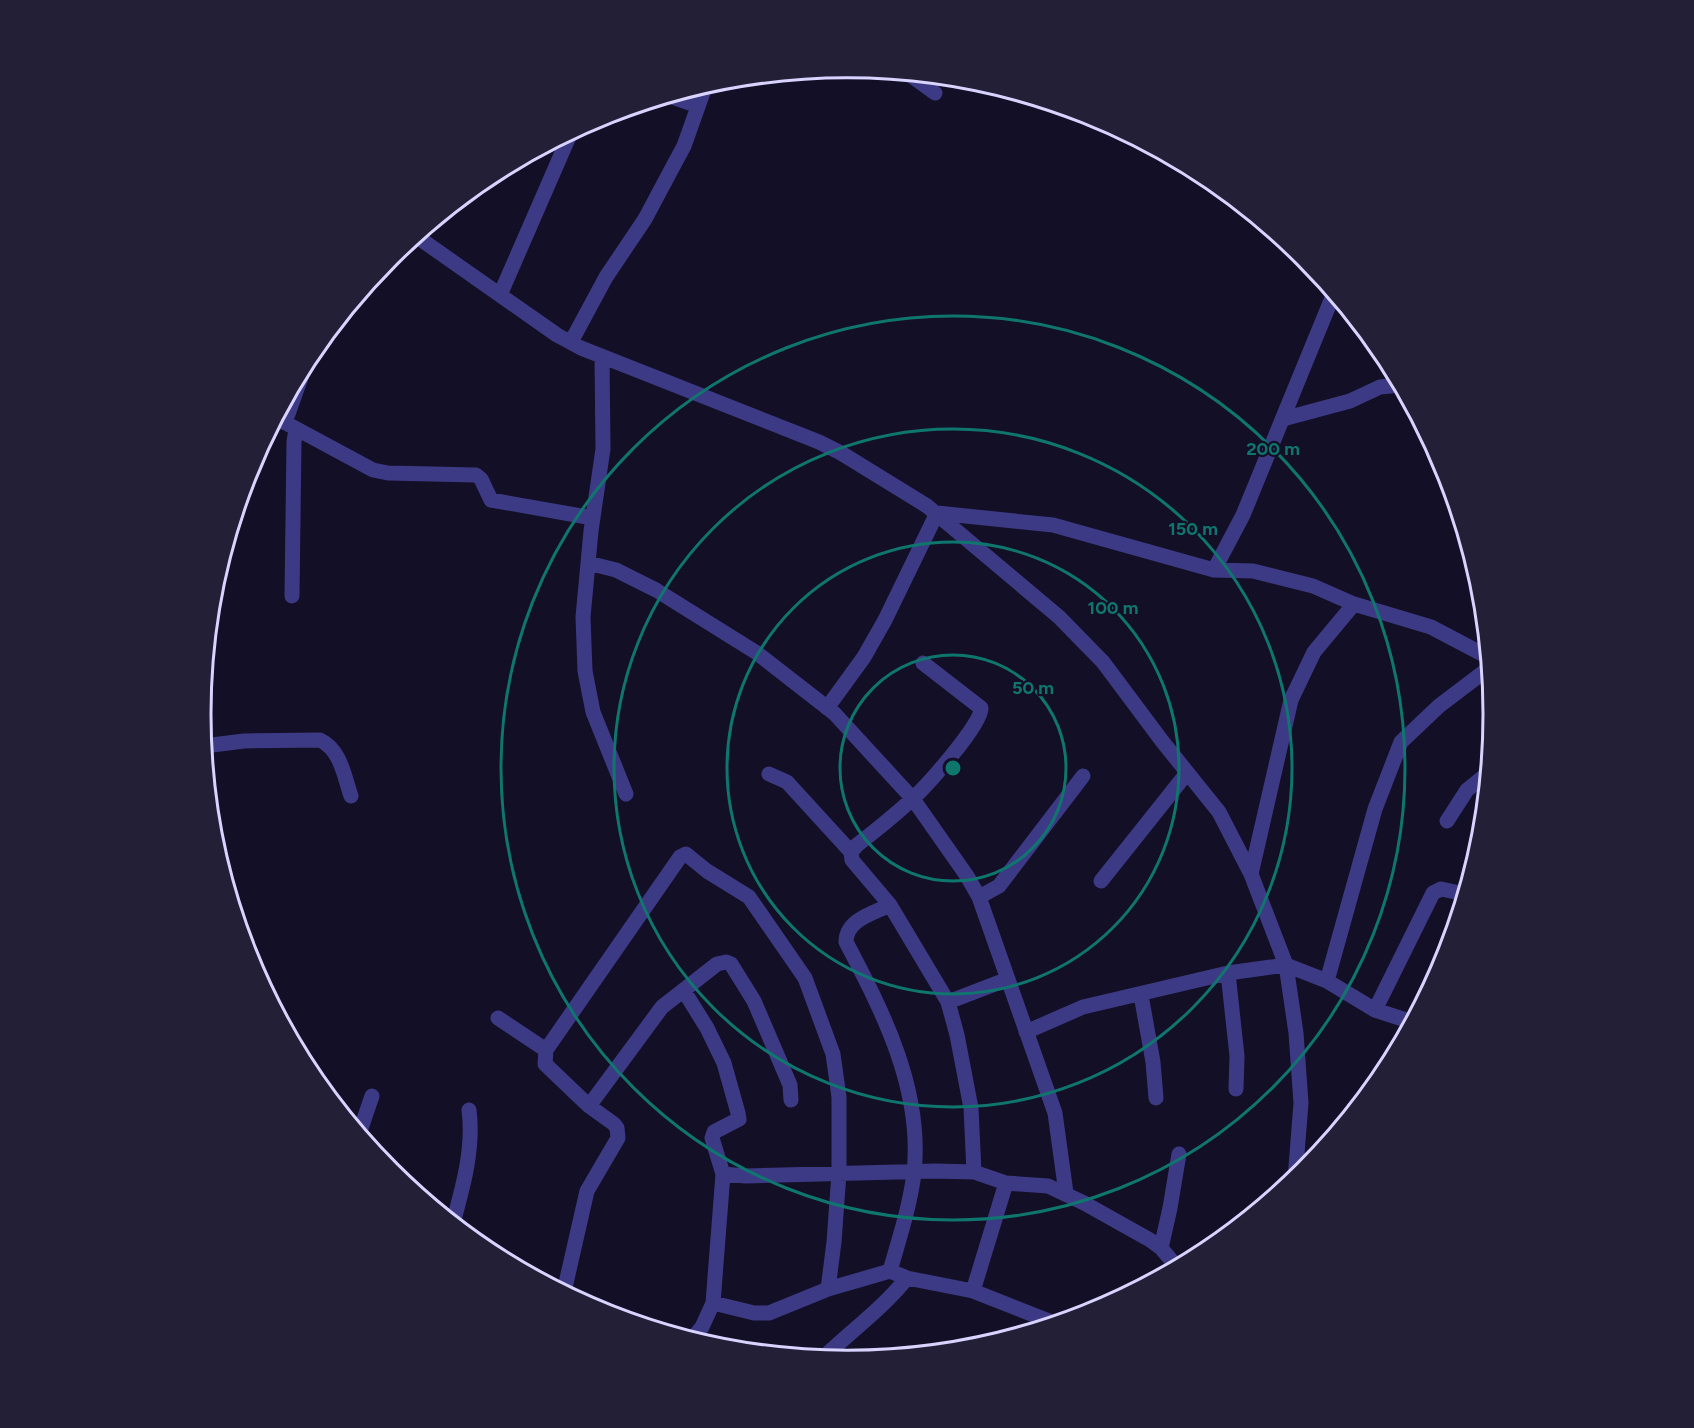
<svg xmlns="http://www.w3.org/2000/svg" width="1694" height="1428" font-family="Figtree,sans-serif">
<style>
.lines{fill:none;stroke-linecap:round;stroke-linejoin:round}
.street{stroke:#3d3a85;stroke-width:15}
.ring{fill:none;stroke:#0f766e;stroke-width:3}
.rim{fill:none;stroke:#d9d4ff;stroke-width:3}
.centre{fill:#0f766e;stroke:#130f26;stroke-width:3}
.ring-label{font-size:18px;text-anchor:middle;font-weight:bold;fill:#0f766e;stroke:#130f26;stroke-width:4.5;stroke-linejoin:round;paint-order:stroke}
</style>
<rect width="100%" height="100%" fill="#130f26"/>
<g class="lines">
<path class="street" d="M 909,74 L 935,93
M 669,96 L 698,106
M 416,236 L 557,335 L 581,348 L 819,442 L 841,453 L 927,506 L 1059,617 L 1103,662 L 1162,741 L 1219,812 L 1251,874 L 1286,965 L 1296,1033 L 1301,1103 L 1295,1179
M 500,295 L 571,132
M 571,342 L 606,277 L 645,219 L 670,172 L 684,146 L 706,84
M 602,357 L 603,449 L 591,531 L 583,617 L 585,671 L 593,712 L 626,794
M 1283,419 L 1350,401 L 1380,387 L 1401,385
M 282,421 L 373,470 L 388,473 L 476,475 L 481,479 L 491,500 L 593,518
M 273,424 L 282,421 L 288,414 L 308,358
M 588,563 L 616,570 L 656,590 L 757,653 L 834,713 L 913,799 L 967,876 L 979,897 L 1055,1113 L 1066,1193
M 1214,570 L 1243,515 L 1334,293
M 292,596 L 294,442 L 296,429
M 827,708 L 864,657 L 885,620 L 937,513 L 1053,525 L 1214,570 L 1253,571 L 1313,586 L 1354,604 L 1431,627 L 1488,657
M 204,746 L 244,741 L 320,740 C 341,750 344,776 351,796
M 769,774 L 787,782 L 851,852
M 1447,821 L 1467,790 L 1488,773
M 1251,874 L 1291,700 L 1314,652 L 1354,604
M 1101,881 L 1187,773
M 979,897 L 999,886 L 1083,776
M 890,905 L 948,1002 L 957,1035 L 971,1108 L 974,1172
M 1228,973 L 1237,1056 L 1236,1089
M 1327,981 L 1375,809 L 1401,742 L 1439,706 L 1489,668
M 684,991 L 707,1028 L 724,1063 L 738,1113 L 739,1119 L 714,1132 L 712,1138 L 723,1174
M 1141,995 L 1153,1062 L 1156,1098
M 948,1002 L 1008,979
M 1375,1010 L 1433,893 L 1441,889 L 1465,894
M 498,1018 L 546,1050
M 1026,1032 L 1083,1007 L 1228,973 L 1286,965 L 1327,981 L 1375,1010 L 1412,1022
M 589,1106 L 662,1007 L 717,964 L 726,962 L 731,964 L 754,1001 L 790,1085 L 791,1100
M 359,1134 L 372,1096
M 453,1223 C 463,1187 474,1148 469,1110
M 1161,1248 L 1170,1208 L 1179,1154
M 890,1271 C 899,1239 910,1206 914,1173 C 923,1090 883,1012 846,942 C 846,920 872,914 890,905 L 852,860 L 851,852 L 857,845 C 875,831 894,816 911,800 C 925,788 983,723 981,708 L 923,663
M 973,1291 L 1006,1183
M 564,1292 L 587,1191 L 618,1138 L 617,1128 L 614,1124 L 589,1106 L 545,1064 L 546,1050 L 680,857 L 686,854 L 707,871 L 749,897 L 805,978 L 833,1054 L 839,1097 L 839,1173 L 834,1242 L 828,1289
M 713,1303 L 754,1313 L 769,1313 L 828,1289 L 890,1271 L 907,1278 L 973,1291 L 1054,1323
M 692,1339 L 702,1327 L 713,1303 L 723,1174 L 746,1176 L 935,1171 L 974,1172 L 1006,1183 L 1048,1186 L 1084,1203 L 1150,1240 L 1161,1248 L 1177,1267
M 823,1358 C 851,1331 883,1308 907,1278"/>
</g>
<g class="ring">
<circle cx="953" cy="768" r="113"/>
<circle cx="953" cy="768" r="226"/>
<circle cx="953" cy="768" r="339"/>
<circle cx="953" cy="768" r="452"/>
</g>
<path d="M0 0H1694V1428H0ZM211 714a636 636 0 1 1 1272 0a636 636 0 1 1-1272 0Z" fill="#231f37" fill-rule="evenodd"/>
<path class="rim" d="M211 714a636 636 0 1 1 1272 0a636 636 0 1 1-1272 0Z"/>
<circle cx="953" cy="768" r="9" class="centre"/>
<g class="ring-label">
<text x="1273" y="455">200 m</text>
<text x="1193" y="535">150 m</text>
<text x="1113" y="614">100 m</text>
<text x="1033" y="694">50 m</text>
</g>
</svg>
